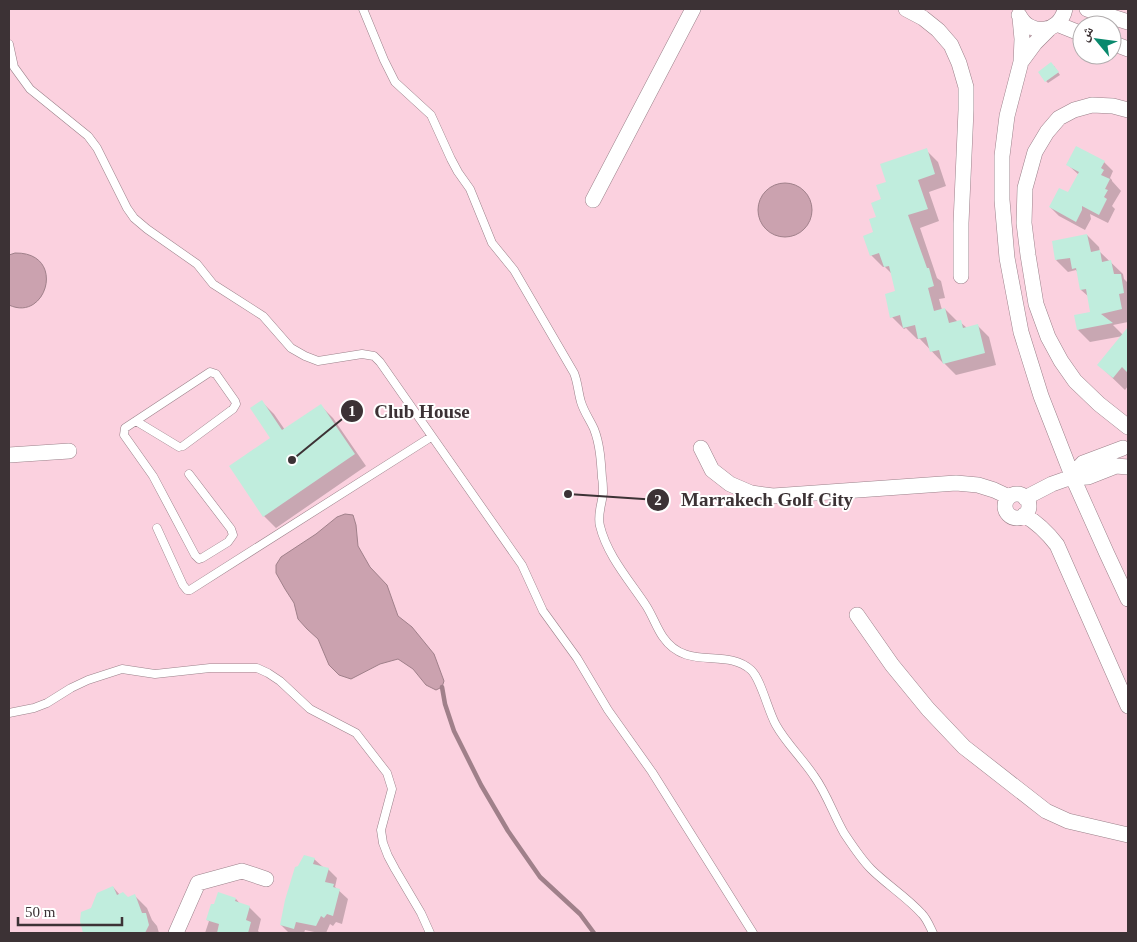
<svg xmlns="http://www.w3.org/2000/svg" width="1137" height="942" font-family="'Times New Roman','Noto Naskh Arabic',serif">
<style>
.green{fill:#fbd1df;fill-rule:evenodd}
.water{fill:#cba2af;stroke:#a0808a}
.shadow{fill:#0003}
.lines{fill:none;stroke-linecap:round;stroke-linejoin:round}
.stream{stroke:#a0808a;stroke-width:4.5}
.building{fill:#c0eddd}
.service-casing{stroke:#9b818a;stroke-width:9}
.minor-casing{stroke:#9b818a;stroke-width:16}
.service{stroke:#fff;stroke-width:8}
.minor{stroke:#fff;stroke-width:15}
.leader{fill:none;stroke:#3c3235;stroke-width:2}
.callout-dot{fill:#3c3235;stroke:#fff;stroke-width:2}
.mark-label{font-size:15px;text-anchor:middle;font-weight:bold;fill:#fff}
.callout-label{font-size:19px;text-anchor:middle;font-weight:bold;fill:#3c3235;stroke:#fff;stroke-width:4;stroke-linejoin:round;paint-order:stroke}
</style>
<rect width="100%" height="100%" fill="#fff3f7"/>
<path class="green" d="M 9,9 L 1128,9 L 1128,933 L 9,933 ZM 1082,25 L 1112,25 L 1112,55 L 1082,55 Z"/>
<path class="water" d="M758 210a27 27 0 1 1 54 0a27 27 0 1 1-54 0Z
M 15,253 C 67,252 47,323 9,305 L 9,255 Z
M 345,514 L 353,515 L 356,525 L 358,546 L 370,567 L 387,585 L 398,616 L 412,627 L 434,654 L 444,681 L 442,687 L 436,690 L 426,685 L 413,669 L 398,659 L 380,664 L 351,679 L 339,675 L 329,665 L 318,639 L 307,629 L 298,619 L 294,603 L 285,589 L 276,573 L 276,565 L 281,557 L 316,534 L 337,517 Z"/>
<path class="shadow" d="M 1054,66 L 1060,75 L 1048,83 L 1046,81 Z
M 926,150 L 938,162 L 946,186 L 929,192 L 939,221 L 920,228 L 937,278 L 941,281 L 945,298 L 939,299 L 942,310 L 945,309 L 957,321 L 960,322 L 967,328 L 977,325 L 989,337 L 996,365 L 956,375 L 944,363 L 943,363 L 920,339 L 917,339 L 906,328 L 904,329 L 892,317 L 897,292 L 892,274 L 885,267 L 883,267 L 871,255 L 875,233 L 888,182 Z
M 1104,162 L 1113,171 L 1110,178 L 1112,180 L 1112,181 L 1121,191 L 1112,206 L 1115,209 L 1108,223 L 1090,214 L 1091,219 L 1085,230 L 1059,216 L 1050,207 L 1068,194 L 1079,175 L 1068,165 Z
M 1087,235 L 1099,247 L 1100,252 L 1123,274 L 1124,279 L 1128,283 L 1128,322 L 1113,325 L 1123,335 L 1124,334 L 1128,337 L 1128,386 L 1125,390 L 1099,365 L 1123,336 L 1090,342 L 1078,330 L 1092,313 L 1089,297 L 1081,290 L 1078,273 L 1076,270 L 1068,272 L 1056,260 Z
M 262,402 L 274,414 L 285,430 L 321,406 L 333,418 L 366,466 L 276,528 L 264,516 L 271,438 Z
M 314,859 L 323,867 L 328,869 L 337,878 L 335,887 L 348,899 L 342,924 L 336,922 L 333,926 L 330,924 L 326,933 L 319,933 L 305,930 L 304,933 L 289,933 L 281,925 Z
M 113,887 L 120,895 L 128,898 L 135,896 L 147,908 L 152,920 L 157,926 L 159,933 L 84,933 L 82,921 Z
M 236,899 L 241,905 L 249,907 L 261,919 L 258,931 L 260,933 L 205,933 L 209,921 L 207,920 Z"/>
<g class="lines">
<path class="stream" d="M 442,687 L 445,704 L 454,731 L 481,785 L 508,831 L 540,877 L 580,914 L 594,933"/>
</g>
<path class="building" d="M 1051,62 L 1059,72 L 1045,82 L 1038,72 Z
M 1076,146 L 1105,161 L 1101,168 L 1104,170 L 1101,175 L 1110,179 L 1105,189 L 1108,190 L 1104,197 L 1107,199 L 1099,215 L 1082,206 L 1082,210 L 1076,222 L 1049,207 L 1059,188 L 1068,192 L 1079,172 L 1066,165 Z
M 927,148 L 935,174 L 918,180 L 928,209 L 908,215 L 927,268 L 929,268 L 934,286 L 928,288 L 934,311 L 945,308 L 949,323 L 961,320 L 963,328 L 978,324 L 985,353 L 943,364 L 939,350 L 930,352 L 926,337 L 918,339 L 915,325 L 903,328 L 900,315 L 890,318 L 885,294 L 895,291 L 889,266 L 884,267 L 879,253 L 870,256 L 863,236 L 873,232 L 869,219 L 876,217 L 871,203 L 881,199 L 876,185 L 886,182 L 880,164 Z
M 1087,234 L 1091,252 L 1100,250 L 1102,262 L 1111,260 L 1114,274 L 1121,274 L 1124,293 L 1119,294 L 1122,309 L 1101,314 L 1113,323 L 1077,330 L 1074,315 L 1090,312 L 1086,289 L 1080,290 L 1076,268 L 1072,269 L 1070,258 L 1055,260 L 1052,241 Z
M 1128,327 L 1128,373 L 1122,367 L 1113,378 L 1097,365 Z
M 262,400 L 282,430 L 321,404 L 355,454 L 263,517 L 229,466 L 270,438 L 250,408 Z
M 304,855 L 315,858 L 313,864 L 329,868 L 325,882 L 334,884 L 333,887 L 340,889 L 333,916 L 327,914 L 324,918 L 321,916 L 316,926 L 296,922 L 294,929 L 280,925 L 285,900 L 295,867 L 298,866 Z
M 113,886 L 117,895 L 123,892 L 128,897 L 135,894 L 142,913 L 146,913 L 149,925 L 145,933 L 83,933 L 80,921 L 81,912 L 91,908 L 97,893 Z
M 218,892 L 236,898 L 235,901 L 250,906 L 246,920 L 251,922 L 248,933 L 217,933 L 219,924 L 206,920 L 211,904 L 214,904 Z"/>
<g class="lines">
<defs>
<path id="service" d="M 363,9 L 384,60 L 395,82 L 431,115 L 451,159 L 458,172 L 470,189 L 492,243 L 514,270 L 574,373 C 578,383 578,392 581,402 C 584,412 590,420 594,429 C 600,444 601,462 602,478 C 603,482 603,488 603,493 C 602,504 597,515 600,526 C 607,555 629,580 645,604 C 652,614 656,627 663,637 C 687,672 726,647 751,670 C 761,679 768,711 776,725 C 786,743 802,758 814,776 C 827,794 833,814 844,833 C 852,845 861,859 871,869 C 887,885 907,897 922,914 C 927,919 930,927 933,933
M 9,44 L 14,67 L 30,89 L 88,136 L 97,148 L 127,208 L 134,218 L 147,229 L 197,264 L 213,284 L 263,316 L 291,348 L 305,356 L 318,361 L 362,354 L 374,356 L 380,362 L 522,565 L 543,611 L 577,658 L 608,710 L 652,772 L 753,933
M 136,421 L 179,447
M 183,446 L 233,409 L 236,404 L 235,401 L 216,374 L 210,372 L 125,428 L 124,435 L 153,476 L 195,555 L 199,559 L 202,558 L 228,542 L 233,535 L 231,529 L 189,474
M 157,528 L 183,585 L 187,590 L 190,590 L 431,437
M 9,713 L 34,708 L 47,703 L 71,688 L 88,680 L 122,669 L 155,674 L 210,668 L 257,668 L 268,673 L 280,681 L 310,709 L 356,733 L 387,773 L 392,789 L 381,830 L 383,843 L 388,856 L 395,869 L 421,913 L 430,933"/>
<path id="minor" d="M 906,9 L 923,18 L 938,30 L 951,45 L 959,63 L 966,87 L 966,110 L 961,223 L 961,276
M 1087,9 L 1128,22
M 1019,15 C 1030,37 1060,33 1065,9
M 1020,18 L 1022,39 L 1021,62 L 1035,43 L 1050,28
M 1057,24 L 1082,34
M 1112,43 L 1128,49
M 1021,62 L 1007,116 L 1002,156 L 1002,200 L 1007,258 L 1021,332 L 1041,396 L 1073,478 L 1107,554 L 1128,599
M 1128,110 L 1113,106 L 1092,105 L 1074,110 L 1059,118 L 1047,132 L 1035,152 L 1025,188 L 1024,223 L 1028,255 L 1036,304 L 1048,337 L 1061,361 L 1075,381 L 1099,404 L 1128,427
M 593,200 L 693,9
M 701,448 L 712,470 L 730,484 L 751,493 L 773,496 L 956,483 L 978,485 L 994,490 L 1009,497
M 9,455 L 69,451
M 1069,478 L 1083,463 L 1123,448
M1005 506a12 12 0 1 1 24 0a12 12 0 1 1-24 0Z
M 1025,498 L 1052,484 L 1069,478 L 1088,477 L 1116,466 L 1128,467
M 1024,515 C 1038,523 1047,532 1057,545 L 1128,706
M 857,615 L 892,665 L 928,709 L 964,747 L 1046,811 L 1068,821 L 1128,835
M 176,933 L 198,883 L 242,871 L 266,879"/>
</defs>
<use href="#service" class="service-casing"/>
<use href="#minor" class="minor-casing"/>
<use href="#service" class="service"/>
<use href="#minor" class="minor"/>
</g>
<path class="leader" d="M292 460L352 411M568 494L658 500"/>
<g class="callout-dot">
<circle cx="292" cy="460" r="5"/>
<circle cx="568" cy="494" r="5"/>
<circle cx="352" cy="411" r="12"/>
<circle cx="658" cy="500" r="12"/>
</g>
<g class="mark-label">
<text x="352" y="416">1</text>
<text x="658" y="505">2</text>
</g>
<g class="callout-label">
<text x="422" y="418">Club House</text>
<text x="767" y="506">Marrakech Golf City</text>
</g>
<rect width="1137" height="942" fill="none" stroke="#3c3235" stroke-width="20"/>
<g transform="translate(1097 40) rotate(299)"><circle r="24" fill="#ffffff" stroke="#b1adae"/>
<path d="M0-4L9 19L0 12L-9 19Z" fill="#09896d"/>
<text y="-8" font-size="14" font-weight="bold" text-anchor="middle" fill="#3c3235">ش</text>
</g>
<path d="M18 917v8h104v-8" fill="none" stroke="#3c3235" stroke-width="2.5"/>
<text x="25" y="917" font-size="15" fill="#3c3235" stroke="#ffffff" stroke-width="4" paint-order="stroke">50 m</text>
</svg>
